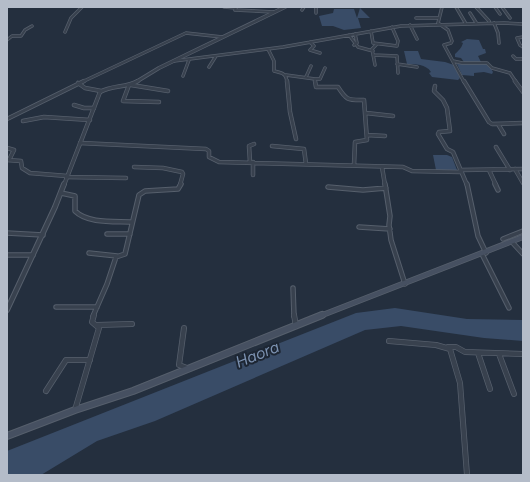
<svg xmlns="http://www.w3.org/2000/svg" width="530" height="482" font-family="Figtree,sans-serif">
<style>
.water{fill:#394c67}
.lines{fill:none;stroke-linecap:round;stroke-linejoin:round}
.minor-far3-casing{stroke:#565f6c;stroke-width:3.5}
.minor-far2-casing{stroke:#565f6c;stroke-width:4.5}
.minor-far1-casing{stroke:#565f6c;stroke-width:5.5}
.minor-casing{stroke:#565f6c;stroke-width:6}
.tertiary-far2-casing{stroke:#565f6c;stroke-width:4}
.tertiary-far1-casing{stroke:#565f6c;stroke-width:4.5}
.tertiary-casing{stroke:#565f6c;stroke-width:6}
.secondary-far1-casing{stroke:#565f6c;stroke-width:6}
.secondary-casing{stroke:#565f6c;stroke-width:8}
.minor-far3{stroke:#38414e;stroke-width:2}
.minor-far2{stroke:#38414e;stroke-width:3}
.minor-far1{stroke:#38414e;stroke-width:3.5}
.minor{stroke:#38414e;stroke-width:4.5}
.tertiary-far2{stroke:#38414e;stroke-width:2.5}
.tertiary-far1{stroke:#38414e;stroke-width:3}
.tertiary{stroke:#38414e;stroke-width:4}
.secondary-far1{stroke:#465061;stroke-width:4.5}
.secondary{stroke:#465061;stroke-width:6}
.labels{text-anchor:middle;stroke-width:4;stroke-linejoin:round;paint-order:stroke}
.near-water-label{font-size:16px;font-style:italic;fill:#7c92b1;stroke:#1d2633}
</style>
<rect width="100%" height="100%" fill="#242f3e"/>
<path class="water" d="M 360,8 L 370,18 L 358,18 L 361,28 L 344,30 L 333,26 L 322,26 L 319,16 L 333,13 L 334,9 L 354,9 L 357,18 Z
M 467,39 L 479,40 L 483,49 L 485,49 L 486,53 L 478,56 L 481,62 L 464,62 L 461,58 L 455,57 L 455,54 C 459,50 461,49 463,43 L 461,42 Z
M 418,51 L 421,59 L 445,62 L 454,65 L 460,78 L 458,80 L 432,77 L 429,73 L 431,72 C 426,64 415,64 407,64 L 404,51 Z
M 457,64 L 488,64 L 493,72 L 492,74 L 484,72 L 474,73 L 474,76 L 462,75 Z
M 433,155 L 447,155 L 452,157 L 457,170 L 436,170 Z
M 395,308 L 467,319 L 523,320 L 523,341 L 484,338 L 401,326 L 365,330 L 155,421 L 97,441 L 41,475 L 7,475 L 7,451 L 356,313 Z"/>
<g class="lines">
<defs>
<path id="minor-far3" d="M 224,7 L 236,8
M 236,7 L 235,10 L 274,12
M 316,7 L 316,13
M 442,7 L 438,23 L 448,30 L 452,41 L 451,43 L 444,45 L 464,82
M 456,7 L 466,24
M 476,7 L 489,21
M 495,7 L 500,14
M 502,7 L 510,18
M 302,10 L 304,7
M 470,13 L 477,24
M 416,18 L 438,18
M 494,23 L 498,33 L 499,43
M 410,25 L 417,39
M 371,31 L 373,43 L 397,46 L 398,41 L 392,27
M 65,32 L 71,18 L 82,7
M 349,35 L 358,47 L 373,51
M 523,37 L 517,38 L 520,45 L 523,47
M 7,40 L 12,36 L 21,36 L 25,30 L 32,26
M 310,42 L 314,46 L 310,50 L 320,53
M 354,45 L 357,43 L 355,34
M 268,49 L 274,61 L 274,71 C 282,73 286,73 287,82
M 373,55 L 397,56 L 398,73
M 513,56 L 516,59 L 523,59
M 174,61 L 283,47 L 401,26 L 504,23 L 523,24
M 453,61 L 462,63 L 487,63 L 492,68 L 510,73 L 516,82
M 397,64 L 417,67
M 375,65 L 372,49 L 376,45
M 209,67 L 216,56
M 286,75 L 315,79 L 315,82
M 183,76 L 189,60
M 306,77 L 311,66
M 315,79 L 320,79 L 325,68
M 82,82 L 186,33 L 222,37"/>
<path id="minor-far2" d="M 287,81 L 290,112 L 296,139
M 315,81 L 316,87 L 338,87 C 347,101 348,100 364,100 L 367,140 L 355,142 L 354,165
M 464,81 L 489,122 L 492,124 L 523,123
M 515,81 L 523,92
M 78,83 L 85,88 L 101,91
M 129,85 L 123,101 L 159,102
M 131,85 L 168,91
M 435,86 L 434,91 L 443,100 L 447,108 L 450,131 L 439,132 L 438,134 L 447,149 L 453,152 L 467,185
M 74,105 L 84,108 L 94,108
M 366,113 L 393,116
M 7,119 L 84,81
M 23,121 L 44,117 L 90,120
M 498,124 L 504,134
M 367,135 L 385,136
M 80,143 L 206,149 L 209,151 L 209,157 L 219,162 L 403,167 L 412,171 L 461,172
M 272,146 L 304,149 L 306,164
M 496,147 L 510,170
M 7,148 L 14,150 L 9,160
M 7,160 L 21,161 L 22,168 L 30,173 L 67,176
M 250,162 L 249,146 L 254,144
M 253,162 L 253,175
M 134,167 L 163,168 L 182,172 L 183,174 L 180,185
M 382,167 L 385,185
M 515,169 L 523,183
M 460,170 L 523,169
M 489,170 L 496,185
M 66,177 L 126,178"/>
<path id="minor-far1" d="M 385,184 L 390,216 L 389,225 L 391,240 L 405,284
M 467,184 L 478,236 L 486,253
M 495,184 L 498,190
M 328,187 L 363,190 L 386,188
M 61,193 L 75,196 L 75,211 C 88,224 115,221 132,222
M 359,227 L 390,229
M 7,233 L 43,235
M 107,234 L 130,234
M 503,239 L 523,231
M 512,242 L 523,254
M 89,253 L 117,256
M 482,254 L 509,308
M 7,255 L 33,255
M 293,288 L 294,316
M 56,307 L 97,307
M 93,316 L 107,284 L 116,257 L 125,254 L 139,195 L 145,191 L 178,189 L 181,184"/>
<path id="minor" d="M 294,315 L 296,326
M 97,325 L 132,324
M 184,328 L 179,365 L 187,368
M 389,341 L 436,345 L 450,349 L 460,383 L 467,475
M 448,347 L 456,347 L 465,352 L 523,354
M 478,353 L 490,389
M 499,354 L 514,394
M 46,391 L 66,360 L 90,360
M 75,410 L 99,328 L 92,322 L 94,315"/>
<path id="tertiary-far2" d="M 136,82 L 159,68 L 285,7"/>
<path id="tertiary-far1" d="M 64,185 L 100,92 C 112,85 126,88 138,81"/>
<path id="tertiary" d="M 7,310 L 55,207 L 64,184"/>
<path id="secondary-far1" d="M 320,316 L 523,237"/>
<path id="secondary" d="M 7,436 L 75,410 L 133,391 L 322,315"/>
</defs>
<use href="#minor-far3" class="minor-far3-casing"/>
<use href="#minor-far2" class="minor-far2-casing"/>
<use href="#minor-far1" class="minor-far1-casing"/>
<use href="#minor" class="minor-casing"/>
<use href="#tertiary-far2" class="tertiary-far2-casing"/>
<use href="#tertiary-far1" class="tertiary-far1-casing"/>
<use href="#tertiary" class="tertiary-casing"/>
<use href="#secondary-far1" class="secondary-far1-casing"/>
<use href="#secondary" class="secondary-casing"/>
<use href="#minor-far3" class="minor-far3"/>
<use href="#minor-far2" class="minor-far2"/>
<use href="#minor-far1" class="minor-far1"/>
<use href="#minor" class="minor"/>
<use href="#tertiary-far2" class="tertiary-far2"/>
<use href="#tertiary-far1" class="tertiary-far1"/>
<use href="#tertiary" class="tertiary"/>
<use href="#secondary-far1" class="secondary-far1"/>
<use href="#secondary" class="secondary"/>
</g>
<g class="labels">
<g class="near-water-label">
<text transform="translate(257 354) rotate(-22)" y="6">Haora</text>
</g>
</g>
<rect width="530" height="482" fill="none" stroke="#b4bcc9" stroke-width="16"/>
</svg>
